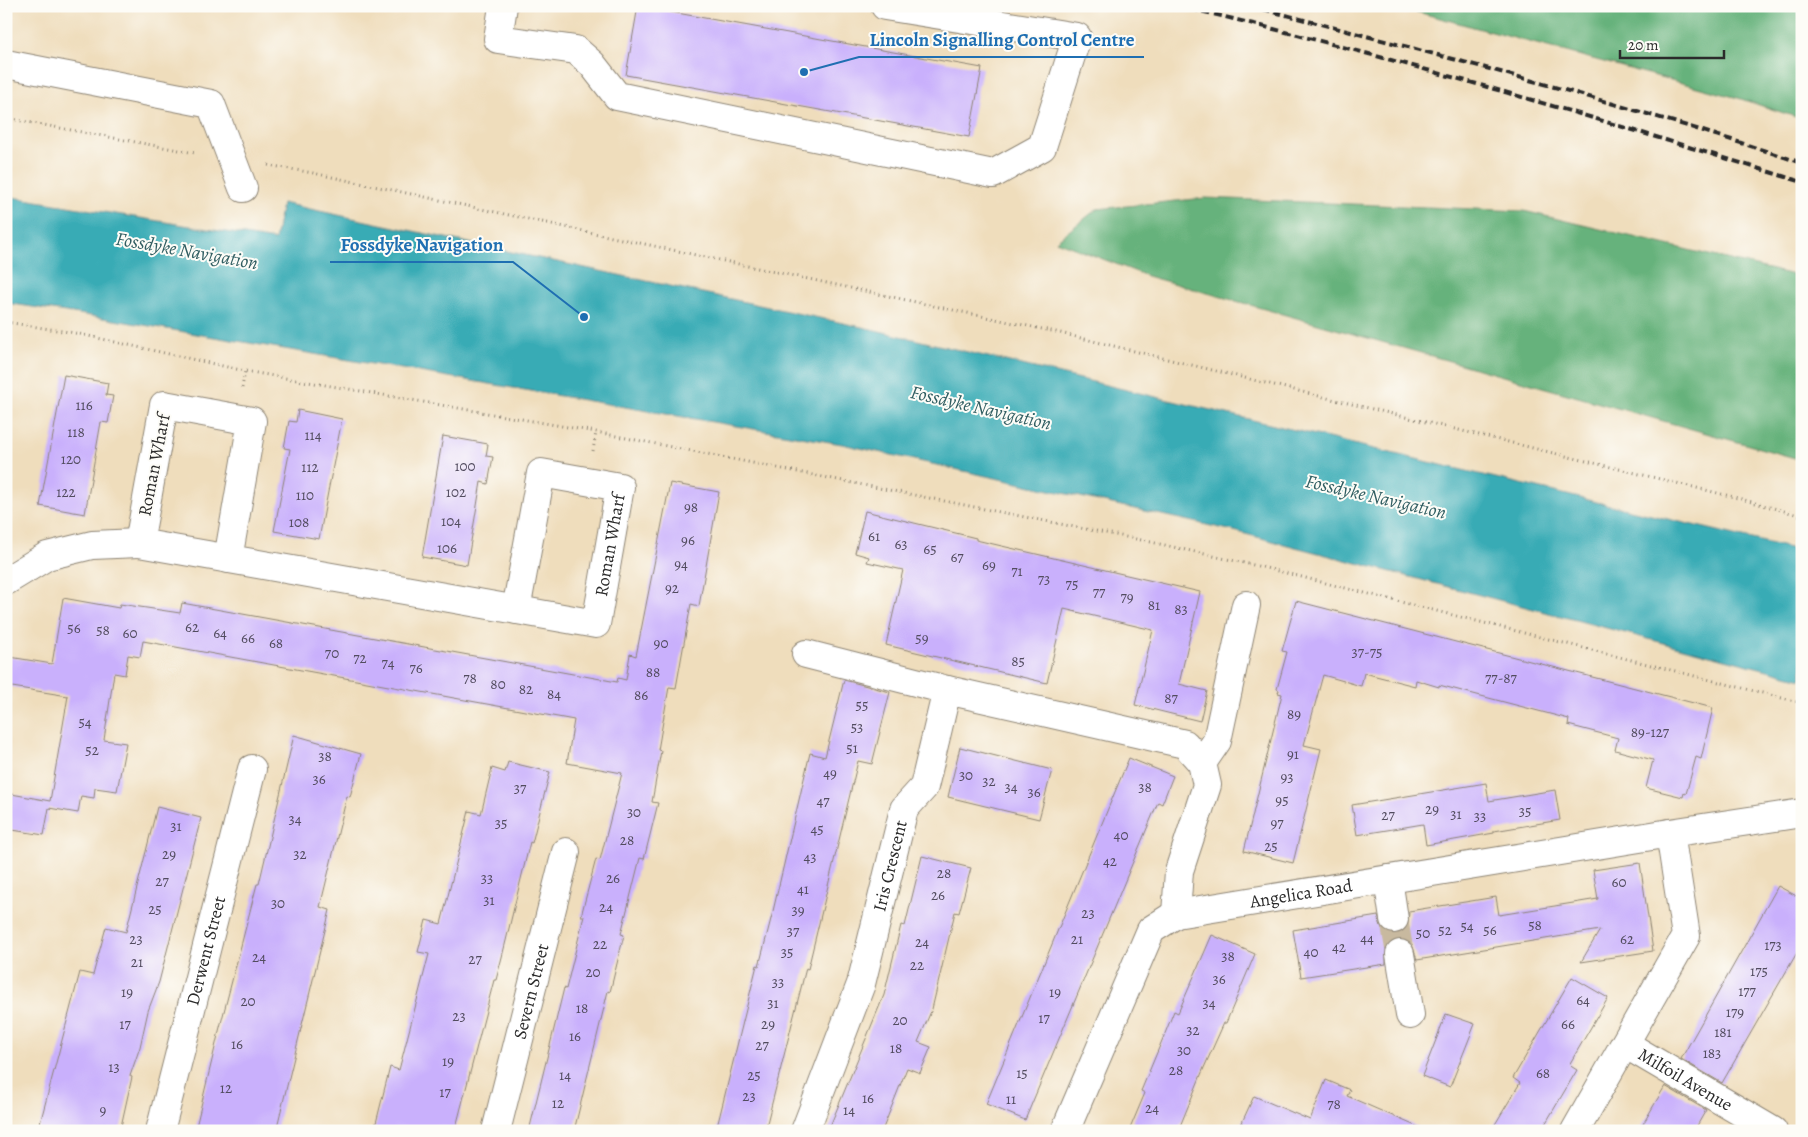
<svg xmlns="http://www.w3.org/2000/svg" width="1808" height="1137" font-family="Alegreya,serif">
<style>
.forest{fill:#66b27b;stroke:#486e53}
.water{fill:#39abb5;stroke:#326b70}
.building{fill:#c9b0fc}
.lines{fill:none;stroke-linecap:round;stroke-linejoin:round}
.minor-tunnel{stroke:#c8b99f;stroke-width:28;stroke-dasharray:28 14;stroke-linecap:butt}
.minor-casing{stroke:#8d8474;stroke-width:30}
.path{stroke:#8d8474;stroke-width:3;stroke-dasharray:1 4;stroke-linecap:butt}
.minor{stroke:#fff;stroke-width:28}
.rail{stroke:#2b2b2b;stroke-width:4;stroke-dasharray:8 4;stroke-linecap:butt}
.labels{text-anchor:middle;stroke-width:4;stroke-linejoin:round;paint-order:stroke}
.number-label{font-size:15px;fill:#524c5f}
.street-label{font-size:18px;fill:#2b2b2b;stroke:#fdfcf7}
.water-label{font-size:19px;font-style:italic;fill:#315e62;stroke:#fdfcf7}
.leader{fill:none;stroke:#1f6fb2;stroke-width:2}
.callout-dot{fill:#1f6fb2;stroke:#fdfcf7;stroke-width:2}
.callout-label{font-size:19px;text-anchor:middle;font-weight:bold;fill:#1f6fb2;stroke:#fdfcf7;stroke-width:4;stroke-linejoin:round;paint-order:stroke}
</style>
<rect width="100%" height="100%" fill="#fdfcf7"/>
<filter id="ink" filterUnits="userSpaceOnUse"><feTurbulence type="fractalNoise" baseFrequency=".02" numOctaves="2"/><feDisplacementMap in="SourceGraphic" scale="10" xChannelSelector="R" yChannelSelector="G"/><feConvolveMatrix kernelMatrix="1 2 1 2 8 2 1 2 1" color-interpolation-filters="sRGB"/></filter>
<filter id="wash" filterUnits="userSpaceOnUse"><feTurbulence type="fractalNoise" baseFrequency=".0096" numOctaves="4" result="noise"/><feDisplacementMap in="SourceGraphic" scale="20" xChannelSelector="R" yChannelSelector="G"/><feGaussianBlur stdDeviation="1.12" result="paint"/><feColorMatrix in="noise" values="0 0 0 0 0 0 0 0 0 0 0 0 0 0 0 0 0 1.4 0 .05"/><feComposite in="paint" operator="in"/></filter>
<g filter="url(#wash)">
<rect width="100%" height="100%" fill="#efddbc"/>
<path class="forest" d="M 1395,6 L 1802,6 L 1802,119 L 1738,98 Z
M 1205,198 L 1524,211 L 1802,277 L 1802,460 L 1147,276 L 1056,241 L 1097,209 Z"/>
<path class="water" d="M 6,196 L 275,240 L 282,203 L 871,329 L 1802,551 L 1802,679 L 1234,531 L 842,444 L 79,314 L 6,303 Z"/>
<g id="blocks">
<path class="building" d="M 638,6 L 982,68 L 969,137 L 626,75 Z
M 64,375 L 108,383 L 106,395 L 113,396 L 108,423 L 101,422 L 85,514 L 40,506 Z
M 298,410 L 342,419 L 319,539 L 274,531 L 290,449 L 284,448 L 289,421 L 296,422 Z
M 443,436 L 488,444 L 486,456 L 493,457 L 488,484 L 481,482 L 467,565 L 422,557 Z
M 670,483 L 719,492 L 699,606 L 691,604 L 676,688 L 669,687 L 658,750 L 661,751 L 652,802 L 658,803 L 644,859 L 640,858 L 621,934 L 624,935 L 610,992 L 608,991 L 574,1131 L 529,1131 L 564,988 L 566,989 L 584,916 L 581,916 L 596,859 L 600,860 L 622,773 L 567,763 L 574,720 L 143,641 L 140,657 L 128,655 L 125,675 L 114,673 L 104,740 L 126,743 L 117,791 L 95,788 L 94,798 L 81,796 L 78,813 L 49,808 L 44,835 L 6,829 L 6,793 L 50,801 L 68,696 L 6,686 L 10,657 L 52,664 L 63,598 L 119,608 L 120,604 L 180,613 L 182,603 L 617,682 L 618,678 L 626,680 L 630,654 L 636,656 Z
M 865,511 L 976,538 L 976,540 L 1200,592 L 1179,684 L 1207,691 L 1200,721 L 1135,705 L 1153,630 L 1064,609 L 1047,683 L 886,645 L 903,570 L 867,562 L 869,557 L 855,553 Z
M 1296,601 L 1713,708 L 1701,759 L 1696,757 L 1686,794 L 1684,793 L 1683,797 L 1646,788 L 1653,760 L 1615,750 L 1618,738 L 1568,725 L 1569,719 L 1439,685 L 1439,687 L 1416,680 L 1415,686 L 1364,673 L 1361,686 L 1323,675 L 1304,745 L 1321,749 L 1293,863 L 1244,851 L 1282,694 L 1278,693 L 1279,690 L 1277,689 L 1287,652 L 1282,651 Z
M 844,680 L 890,692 L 872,764 L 858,761 L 808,969 L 806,968 L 765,1131 L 716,1131 L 757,965 L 759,966 L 773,911 L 810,753 L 825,757 Z
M 294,735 L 361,754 L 350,797 L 347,796 L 320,907 L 330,910 L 276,1131 L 195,1131 L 219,1031 L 257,884 L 259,884 Z
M 960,747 L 1052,770 L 1039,819 L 948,797 Z
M 1129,758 L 1173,776 L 1162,804 L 1158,802 L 1025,1120 L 986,1104 Z
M 508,762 L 550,772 L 532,843 L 530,842 L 502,957 L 496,980 L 494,980 L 455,1131 L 374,1131 L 390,1067 L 399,1070 L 429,954 L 418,952 L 426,920 L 441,924 L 469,811 L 481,814 L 492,768 L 505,772 Z
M 1486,783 L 1489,801 L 1555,790 L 1560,820 L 1494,831 L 1494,833 L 1426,845 L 1423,824 L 1357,835 L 1352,805 Z
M 157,807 L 201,818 L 159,982 L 148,1011 L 140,1047 L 130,1076 L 132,1077 L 120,1131 L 38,1131 L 80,972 L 93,975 L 106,927 L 126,932 Z
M 922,856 L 971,868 L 959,913 L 955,912 L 932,1009 L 918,1042 L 931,1047 L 920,1073 L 907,1068 L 882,1131 L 828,1131 L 884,995 L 901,925 L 905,926 Z
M 1640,863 L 1653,951 L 1581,962 L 1600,930 L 1417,960 L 1412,944 L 1406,940 L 1398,939 L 1391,942 L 1386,948 L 1386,964 L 1301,977 L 1293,930 L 1378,916 L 1382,929 L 1389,934 L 1396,934 L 1403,931 L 1408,925 L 1409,911 L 1496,897 L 1499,915 L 1598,899 L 1593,870 Z
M 1778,886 L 1802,899 L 1802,944 L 1722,1083 L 1681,1059 Z
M 1212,935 L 1255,954 L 1226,1023 L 1224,1023 L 1203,1070 L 1178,1131 L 1129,1131 L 1145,1093 L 1141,1091 L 1166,1031 L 1174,1011 L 1178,1013 Z
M 1572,977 L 1608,998 L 1569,1065 L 1577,1070 L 1541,1131 L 1491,1131 L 1520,1083 L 1513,1078 Z
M 1446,1014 L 1475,1024 L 1450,1087 L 1422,1076 Z
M 1326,1080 L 1350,1090 L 1347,1096 L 1427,1131 L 1238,1131 L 1254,1096 L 1310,1120 Z
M 1665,1086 L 1706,1110 L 1694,1131 L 1639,1131 Z"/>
</g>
</g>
<g filter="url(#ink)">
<use href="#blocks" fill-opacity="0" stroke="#8d8474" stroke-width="1"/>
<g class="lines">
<path class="minor-tunnel" d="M 1394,919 L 1400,954"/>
<defs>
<g id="minor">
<path d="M 503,6 L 498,39 L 576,50 L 592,64 L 617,96 L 993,174 L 1042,147 L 1077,37 L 885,6"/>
<path d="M 6,64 L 211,104 L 243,188"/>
<path id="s1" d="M 228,559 L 252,421 L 164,405 L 139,543 L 596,624 L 620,487 L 541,473 L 516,610"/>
<path d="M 6,581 L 47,556 L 92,545 L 139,543"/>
<path d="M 806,654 L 947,690"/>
<path d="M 1202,763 L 1217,741 L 1246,605"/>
<path d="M 1670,833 L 1802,813"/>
<path d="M 1388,879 L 1394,919"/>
<path d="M 1400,954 L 1410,1015"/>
<path id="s2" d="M 1625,1044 L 1773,1131"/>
<path id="s3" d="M 160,1131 L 252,769"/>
<path id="s4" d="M 496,1131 L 566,852"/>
<path id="s5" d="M 805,1131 L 861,984 L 904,809 L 924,787 L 947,690 L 1185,744 L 1202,763 L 1207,785 L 1179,871 L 1176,914"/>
<path id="s6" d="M 1065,1131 L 1151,930 L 1176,914 L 1670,833 L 1686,936 L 1575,1131"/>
</g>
</defs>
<use href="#minor" class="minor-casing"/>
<path class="path" d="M 6,118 L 195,153
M 268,165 L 313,173 L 1056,332 L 1734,497 L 1802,516
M 6,322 L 75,333 L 245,371 L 596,432 L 1151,542 L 1262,567 L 1802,703
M 242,388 L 245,371
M 593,451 L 596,432"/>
<use href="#minor" class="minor"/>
<path class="rail" d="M 1179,6 C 1389,55 1596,118 1802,182
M 1251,6 C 1436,54 1621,102 1802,163"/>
</g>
</g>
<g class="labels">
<g class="number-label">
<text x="84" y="410">116</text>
<text x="76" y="437">118</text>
<text x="313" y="440">114</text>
<text x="71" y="464">120</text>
<text x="465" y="471">100</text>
<text x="310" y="472">112</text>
<text x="66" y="497">122</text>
<text x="456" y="497">102</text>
<text x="305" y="500">110</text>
<text x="691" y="512">98</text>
<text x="451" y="526">104</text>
<text x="299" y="527">108</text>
<text x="874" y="541">61</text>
<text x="688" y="545">96</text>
<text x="901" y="549">63</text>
<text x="447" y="553">106</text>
<text x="930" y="554">65</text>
<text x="957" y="562">67</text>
<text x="681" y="569">94</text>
<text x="989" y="570">69</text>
<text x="1017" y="576">71</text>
<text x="1044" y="584">73</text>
<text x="1072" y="589">75</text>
<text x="672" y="593">92</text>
<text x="1099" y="597">77</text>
<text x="1127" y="602">79</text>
<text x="1154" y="610">81</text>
<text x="1181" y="614">83</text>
<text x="192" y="632">62</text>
<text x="74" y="633">56</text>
<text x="103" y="635">58</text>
<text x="130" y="638">60</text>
<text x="220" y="638">64</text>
<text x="248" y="643">66</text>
<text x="922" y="643">59</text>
<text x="276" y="648">68</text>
<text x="661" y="648">90</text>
<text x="1367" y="657">37-75</text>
<text x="332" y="658">70</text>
<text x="360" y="663">72</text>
<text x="1018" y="666">85</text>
<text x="388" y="668">74</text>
<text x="416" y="673">76</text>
<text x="653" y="677">88</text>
<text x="470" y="683">78</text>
<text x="1501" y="683">77-87</text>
<text x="498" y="689">80</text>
<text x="526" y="694">82</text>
<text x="554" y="699">84</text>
<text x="641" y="700">86</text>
<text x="1171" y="703">87</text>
<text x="862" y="710">55</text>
<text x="1294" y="719">89</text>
<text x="85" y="727">54</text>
<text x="857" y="732">53</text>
<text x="1650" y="737">89-127</text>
<text x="852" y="753">51</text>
<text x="92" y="755">52</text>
<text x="1293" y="759">91</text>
<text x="325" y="761">38</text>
<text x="830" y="778">49</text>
<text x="966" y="780">30</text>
<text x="1287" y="782">93</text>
<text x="319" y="784">36</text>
<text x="989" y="786">32</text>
<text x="1011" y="792">34</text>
<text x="1145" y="792">38</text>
<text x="520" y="793">37</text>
<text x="1034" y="797">36</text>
<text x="1282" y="805">95</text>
<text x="823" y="806">47</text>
<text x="1432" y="814">29</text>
<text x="1525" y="816">35</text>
<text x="634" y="817">30</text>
<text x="1456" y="819">31</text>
<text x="1388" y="820">27</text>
<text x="1480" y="821">33</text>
<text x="295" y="824">34</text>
<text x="501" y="828">35</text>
<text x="1277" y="828">97</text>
<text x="176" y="831">31</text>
<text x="817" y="834">45</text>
<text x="1121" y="840">40</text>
<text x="627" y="845">28</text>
<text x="1271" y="851">25</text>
<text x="169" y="859">29</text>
<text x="300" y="859">32</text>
<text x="810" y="862">43</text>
<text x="1110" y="866">42</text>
<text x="944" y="878">28</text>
<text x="487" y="883">33</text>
<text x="613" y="883">26</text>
<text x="162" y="886">27</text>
<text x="1619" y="887">60</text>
<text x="803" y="894">41</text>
<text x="938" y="900">26</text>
<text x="489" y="905">31</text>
<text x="278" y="908">30</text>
<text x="606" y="912">24</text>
<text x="155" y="914">25</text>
<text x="798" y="915">39</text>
<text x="1088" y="918">23</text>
<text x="1535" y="930">58</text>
<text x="1467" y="931">54</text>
<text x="1445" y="935">52</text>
<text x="1490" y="935">56</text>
<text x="793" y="936">37</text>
<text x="1423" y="938">50</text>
<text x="1367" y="943">44</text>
<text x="136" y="944">23</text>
<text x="1077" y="944">21</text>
<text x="1627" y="944">62</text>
<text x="922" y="947">24</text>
<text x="600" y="949">22</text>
<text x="1773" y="950">173</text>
<text x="1339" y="952">42</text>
<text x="787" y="957">35</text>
<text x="1311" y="957">40</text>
<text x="1228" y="961">38</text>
<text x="259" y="962">24</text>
<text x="475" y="964">27</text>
<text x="137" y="967">21</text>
<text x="917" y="970">22</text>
<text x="1759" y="976">175</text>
<text x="593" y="977">20</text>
<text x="1219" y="984">36</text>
<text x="778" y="987">33</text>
<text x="1747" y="996">177</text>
<text x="127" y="997">19</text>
<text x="1055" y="997">19</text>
<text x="1583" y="1005">64</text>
<text x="248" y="1006">20</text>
<text x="773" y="1008">31</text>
<text x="1209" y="1008">34</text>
<text x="582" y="1013">18</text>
<text x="1735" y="1017">179</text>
<text x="459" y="1021">23</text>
<text x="1044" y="1023">17</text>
<text x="900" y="1025">20</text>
<text x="125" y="1029">17</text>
<text x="768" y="1029">29</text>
<text x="1568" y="1029">66</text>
<text x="1193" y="1035">32</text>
<text x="1723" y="1037">181</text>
<text x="575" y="1041">16</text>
<text x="237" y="1049">16</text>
<text x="762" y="1050">27</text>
<text x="896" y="1053">18</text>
<text x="1184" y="1055">30</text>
<text x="1712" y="1058">183</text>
<text x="448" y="1066">19</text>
<text x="114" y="1072">13</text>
<text x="1176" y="1075">28</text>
<text x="1022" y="1078">15</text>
<text x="1543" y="1078">68</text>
<text x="565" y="1080">14</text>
<text x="754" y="1080">25</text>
<text x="226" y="1093">12</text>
<text x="445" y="1097">17</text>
<text x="749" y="1101">23</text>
<text x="868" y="1103">16</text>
<text x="1011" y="1104">11</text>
<text x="558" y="1108">12</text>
<text x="1334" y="1109">78</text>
<text x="1152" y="1113">24</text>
<text x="103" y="1115">9</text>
<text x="849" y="1115">14</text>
</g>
<g class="street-label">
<text transform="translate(154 465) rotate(-79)" y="6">Roman Wharf</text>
<text dy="6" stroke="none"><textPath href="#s1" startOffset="914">Roman Wharf</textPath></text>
<text dy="6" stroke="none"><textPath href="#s5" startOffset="279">Iris Crescent</textPath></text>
<text dy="6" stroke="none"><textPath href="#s6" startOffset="375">Angelica Road</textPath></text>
<text dy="6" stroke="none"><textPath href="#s3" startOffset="186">Derwent Street</textPath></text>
<text dy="6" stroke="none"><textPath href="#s4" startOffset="144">Severn Street</textPath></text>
<text dy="6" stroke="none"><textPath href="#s2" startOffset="70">Milfoil Avenue</textPath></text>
</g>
<g class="water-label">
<text transform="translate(187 250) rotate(10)" y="7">Fossdyke Navigation</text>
<text transform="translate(981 407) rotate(13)" y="7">Fossdyke Navigation</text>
<text transform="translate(1376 496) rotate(13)" y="7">Fossdyke Navigation</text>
</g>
</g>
<path class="leader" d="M804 72L859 57H1144M584 317L513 262H330"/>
<g class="callout-dot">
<circle cx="804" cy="72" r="5"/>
<circle cx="584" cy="317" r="5"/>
</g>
<g class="callout-label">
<text x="1002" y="46">Lincoln Signalling Control Centre</text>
<text x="422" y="251">Fossdyke Navigation</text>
</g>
<rect width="1808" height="1137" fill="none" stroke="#fdfcf7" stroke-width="25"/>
<path d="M1620 50v8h104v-8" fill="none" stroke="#2b2b2b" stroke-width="2.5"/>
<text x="1628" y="50" font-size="15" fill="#2b2b2b" stroke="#fdfcf7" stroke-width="4" paint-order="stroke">20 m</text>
</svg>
